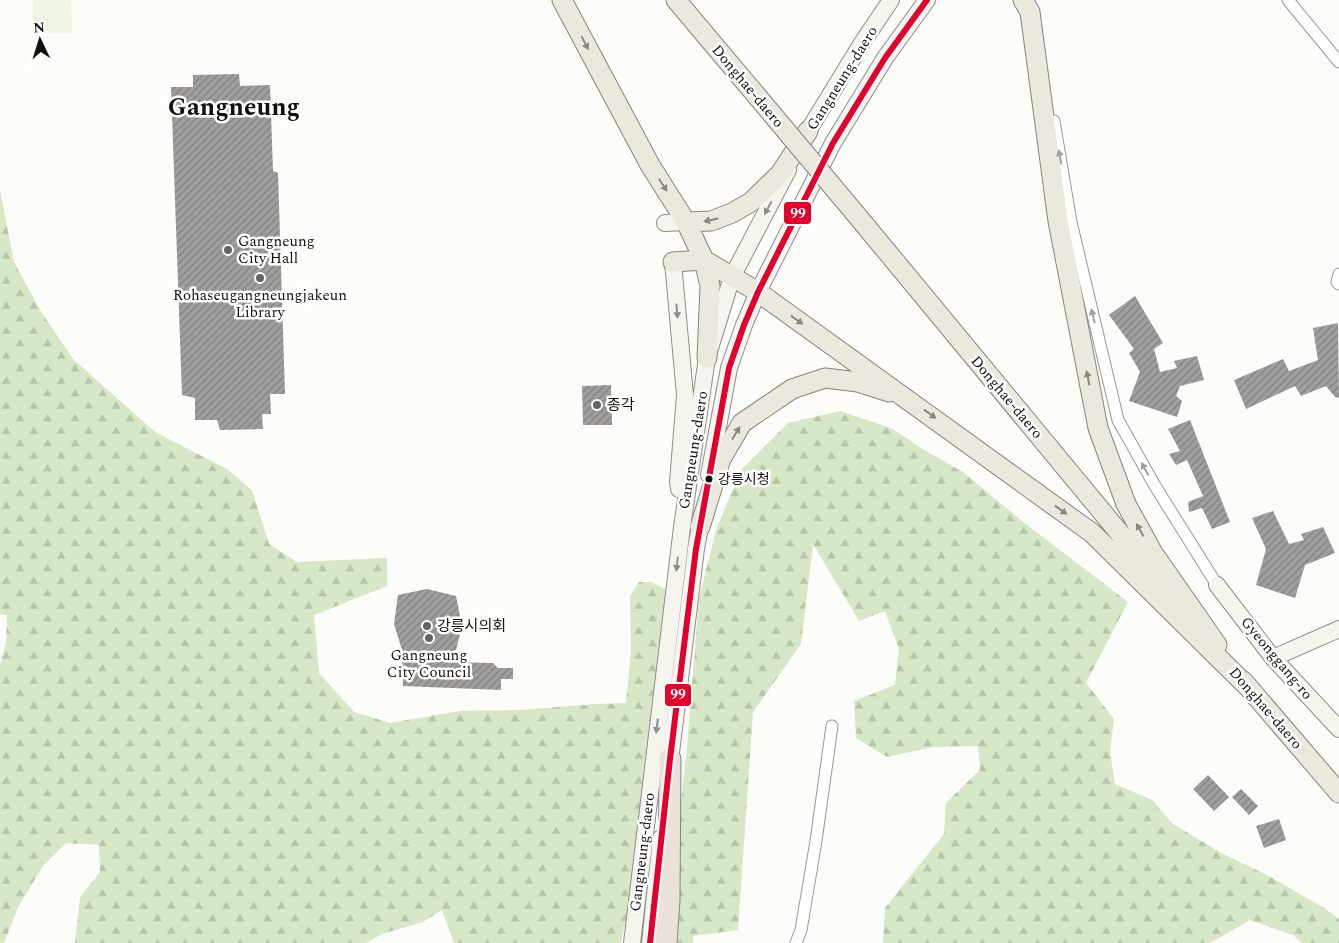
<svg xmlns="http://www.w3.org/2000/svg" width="1339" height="943" font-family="Spectral,'Noto Sans KR',serif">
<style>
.forest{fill:url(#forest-firs)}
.pitch{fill:#eff5e3}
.building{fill:url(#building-hatch)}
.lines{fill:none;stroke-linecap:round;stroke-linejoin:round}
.street-casing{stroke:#979795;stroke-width:13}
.secondary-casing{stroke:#8d8d8c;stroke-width:18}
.primary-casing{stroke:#848482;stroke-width:21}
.highway-casing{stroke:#848482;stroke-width:23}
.street{stroke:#fffffe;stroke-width:11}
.secondary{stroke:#f5f5ed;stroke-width:16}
.primary{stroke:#ebe8dd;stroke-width:19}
.highway{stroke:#e9e2d9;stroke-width:21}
.primary-bridge-casing{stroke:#848482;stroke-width:21;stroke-linecap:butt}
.primary-bridge{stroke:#ebe8dd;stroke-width:19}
.bus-1-casing{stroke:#fff;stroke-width:10}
.bus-1{stroke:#e4002b;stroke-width:6}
.oneway{fill:#898781}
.oneway2{fill:#a0a09f}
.oneway3{fill:#8e8e8a}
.poi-dot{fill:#636362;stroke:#fff;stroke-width:2}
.bus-dot{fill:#111;stroke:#fff;stroke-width:2}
.labels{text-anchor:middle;stroke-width:5;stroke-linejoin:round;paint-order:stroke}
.bus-label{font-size:14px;fill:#111;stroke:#fff;text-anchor:start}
.street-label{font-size:15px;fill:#111;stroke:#fff}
.poi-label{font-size:15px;fill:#111;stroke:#fff;text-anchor:start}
.town-label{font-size:25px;font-weight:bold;fill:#111;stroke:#fff}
.line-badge{stroke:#fff;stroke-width:2}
.badge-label{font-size:14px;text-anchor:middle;font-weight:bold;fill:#fff}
</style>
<defs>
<pattern id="forest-firs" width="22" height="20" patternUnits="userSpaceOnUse" patternTransform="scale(1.25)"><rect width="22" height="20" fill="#d6e8c8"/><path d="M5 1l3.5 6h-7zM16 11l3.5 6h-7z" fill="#b7c6ab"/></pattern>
<pattern id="building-hatch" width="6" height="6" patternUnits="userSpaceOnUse" patternTransform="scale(1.25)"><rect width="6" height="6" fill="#a09f9d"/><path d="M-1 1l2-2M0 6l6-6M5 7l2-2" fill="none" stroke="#81807f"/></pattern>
</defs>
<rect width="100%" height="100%" fill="#fcfcf8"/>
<path class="forest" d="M 0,190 L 14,262 L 40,310 L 73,359 L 155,432 L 227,469 L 252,490 L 269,544 L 297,562 L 387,558 L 387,586 L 314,615 L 319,673 L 354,712 L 390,723 L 460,711 L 521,710 L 596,704 L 626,703 L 631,649 L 630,596 L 639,582 L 651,582 L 673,593 L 635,879 L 621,943 L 454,943 L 442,910 L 423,922 L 382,934 L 366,943 L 75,943 L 80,897 L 100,872 L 99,845 L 66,843 L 43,866 L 18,907 L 4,943 L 0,943 L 0,664 L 6,643 L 7,615 L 0,614 Z
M 840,411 L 893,429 L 924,450 L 963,472 L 1027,525 L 1128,602 L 1086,683 L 1114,719 L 1110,752 L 1115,784 L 1152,800 L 1173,824 L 1223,854 L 1267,875 L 1324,908 L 1339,919 L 1339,943 L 1302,943 L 1293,935 L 1250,920 L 1223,936 L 1209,943 L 883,943 L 885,908 L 944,834 L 946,803 L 980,770 L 978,746 L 933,747 L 887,757 L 856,738 L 854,701 L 895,685 L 899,649 L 885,611 L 859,621 L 813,544 L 801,644 L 753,712 L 738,930 L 693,936 L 693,943 L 665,943 L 687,747 L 699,598 L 716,530 L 741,470 L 788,423 Z"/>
<path class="pitch" d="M 33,0 L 71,0 L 72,33 L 33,34 Z"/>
<path class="building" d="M 239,74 L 240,86 L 270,85 L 273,171 L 278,173 L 285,394 L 270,394 L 271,414 L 262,414 L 263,429 L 220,430 L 217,420 L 195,420 L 195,398 L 182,395 L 171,87 L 193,87 L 193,75 Z
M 1135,296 L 1163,343 L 1154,349 L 1160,372 L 1177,368 L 1174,361 L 1197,356 L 1204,380 L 1180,386 L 1176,396 L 1182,401 L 1177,417 L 1129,401 L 1140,372 L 1129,353 L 1134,349 L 1109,315 Z
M 1338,323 L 1339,398 L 1335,397 L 1326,386 L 1301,396 L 1295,386 L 1246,409 L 1234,380 L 1283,359 L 1289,371 L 1318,360 L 1313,328 Z
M 611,385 L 612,425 L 583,425 L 582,386 Z
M 1190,420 L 1230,522 L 1212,529 L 1202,508 L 1189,512 L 1188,502 L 1203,496 L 1187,460 L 1176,465 L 1169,454 L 1180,451 L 1168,429 Z
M 1273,511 L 1289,544 L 1304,540 L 1301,534 L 1323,527 L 1335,553 L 1305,565 L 1295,598 L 1256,585 L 1266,549 L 1252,518 Z
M 427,589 L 456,596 L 462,626 L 456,650 L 445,654 L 445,662 L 493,663 L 498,668 L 513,668 L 513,679 L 501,679 L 501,690 L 403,686 L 402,650 L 394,624 L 398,595 Z
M 1208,775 L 1229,797 L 1214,811 L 1193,789 Z
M 1241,789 L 1258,806 L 1249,815 L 1232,797 Z
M 1279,819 L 1286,840 L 1264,848 L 1256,826 Z"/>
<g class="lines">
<defs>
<path id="street" d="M 1288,0 L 1339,62
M 1054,121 L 1071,222 L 1118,420 L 1155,486 L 1217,585
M 1339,274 L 1337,282 L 1339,284
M 796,943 L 801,930 L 816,841 L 832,726"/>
<path id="secondary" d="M 803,142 L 810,128 L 862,43 L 891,0
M 665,223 L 686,222
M 673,262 L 685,395 L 678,482 L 679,489
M 709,475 L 729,368 L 744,325 L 758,292 L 833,143 L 885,58 L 927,0
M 1217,585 L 1273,658 L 1339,729
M 1273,658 L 1339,629
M 669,769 L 696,549 L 702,516
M 632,943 L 682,527 L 707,358 L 732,277 L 788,170
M 650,943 L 661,838"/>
<path id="primary" d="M 562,0 L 650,165 L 686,222 L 704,260 L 758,292 L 1092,533 L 1251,690
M 676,0 L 772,114
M 1023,0 L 1030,12 L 1058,221 L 1098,428 L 1126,504 L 1153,553 L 1217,645
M 686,222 L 711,221 L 732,213 L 751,202 L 780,174 L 808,131
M 864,224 L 1175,600
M 673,262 L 704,260 L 710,286 L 707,358
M 700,527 L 721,459 L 742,423 L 792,389 L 825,378 L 858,382 L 889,392
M 1243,681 L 1339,793"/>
<path id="highway" d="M 666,943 L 669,900 L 670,759"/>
</defs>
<use href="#street" class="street-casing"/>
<use href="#secondary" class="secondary-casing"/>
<use href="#primary" class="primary-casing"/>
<use href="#highway" class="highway-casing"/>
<use href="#street" class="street"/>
<use href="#secondary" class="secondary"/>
<use href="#primary" class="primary"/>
<use href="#highway" class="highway"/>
<defs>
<path id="primary-bridge" d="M 772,114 L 864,224"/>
</defs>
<use href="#primary-bridge" class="primary-bridge-casing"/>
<use href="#primary-bridge" class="primary-bridge"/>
<defs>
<path id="bus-1" d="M 650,943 L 670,759 L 696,549 L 729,368 L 744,325 L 758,292 L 833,143 L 885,58 L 927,0"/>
</defs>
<use href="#bus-1" class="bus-1-casing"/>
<use href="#bus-1" class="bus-1"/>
</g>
<defs><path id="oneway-solid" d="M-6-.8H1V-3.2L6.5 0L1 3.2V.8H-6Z" transform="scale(1.25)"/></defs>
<g class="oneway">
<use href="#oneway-solid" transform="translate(585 43) rotate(62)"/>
<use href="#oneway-solid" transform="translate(663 185) rotate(57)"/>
<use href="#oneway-solid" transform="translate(711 220) rotate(168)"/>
<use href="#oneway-solid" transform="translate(797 320) rotate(36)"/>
<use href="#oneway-solid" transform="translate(1088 378) rotate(-101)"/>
<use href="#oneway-solid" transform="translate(930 414) rotate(36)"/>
<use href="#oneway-solid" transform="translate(736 433) rotate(-59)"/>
<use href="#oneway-solid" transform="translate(1061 510) rotate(36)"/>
<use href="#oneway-solid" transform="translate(1140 530) rotate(-119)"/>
</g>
<g class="oneway2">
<use href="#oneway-solid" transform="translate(1060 157) rotate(-100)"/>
<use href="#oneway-solid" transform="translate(1093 316) rotate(-104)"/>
<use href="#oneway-solid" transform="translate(1145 469) rotate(-119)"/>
</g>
<g class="oneway3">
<use href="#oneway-solid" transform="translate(768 208) rotate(118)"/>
<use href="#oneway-solid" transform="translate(677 311) rotate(85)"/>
<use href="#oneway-solid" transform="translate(677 564) rotate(97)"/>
<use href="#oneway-solid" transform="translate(657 726) rotate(97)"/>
</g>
<g class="poi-dot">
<circle cx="228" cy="250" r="5"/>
<circle cx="260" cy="278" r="5"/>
<circle cx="597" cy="405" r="5"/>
<circle cx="427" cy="626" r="5"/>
<circle cx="429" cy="638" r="5"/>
</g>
<circle class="bus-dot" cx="709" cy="479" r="4.5"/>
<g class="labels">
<g class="bus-label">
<text x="718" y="484">강릉시청</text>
</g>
<g class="street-label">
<text transform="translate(842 78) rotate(-58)" y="5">Gangneung-daero</text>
<text transform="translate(748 86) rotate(50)" y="5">Donghae-daero</text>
<text transform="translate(1007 397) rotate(50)" y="5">Donghae-daero</text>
<text transform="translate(693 450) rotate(-81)" y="5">Gangneung-daero</text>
<text transform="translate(1277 658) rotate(50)" y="5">Gyeonggang-ro</text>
<text transform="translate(1266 708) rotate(49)" y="5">Donghae-daero</text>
<text transform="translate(642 852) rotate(-83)" y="5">Gangneung-daero</text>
</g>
<g class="poi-label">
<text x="238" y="246">Gangneung<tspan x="238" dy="17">City Hall</tspan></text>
<text x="260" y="300" text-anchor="middle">Rohaseugangneungjakeun<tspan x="260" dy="17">Library</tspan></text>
<text x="607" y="410">종각</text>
<text x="437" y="631">강릉시의회</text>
<text x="429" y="660" text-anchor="middle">Gangneung<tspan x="429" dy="17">City Council</tspan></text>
</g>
<g class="town-label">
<text x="234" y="115">Gangneung</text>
</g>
</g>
<g class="line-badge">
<rect x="783" y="201" width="29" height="24" rx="5" fill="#e4002b"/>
<rect x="664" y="683" width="28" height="24" rx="5" fill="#e4002b"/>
</g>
<g class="badge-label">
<text x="798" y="218">99</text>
<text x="678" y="699">99</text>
</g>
<g transform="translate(40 40) rotate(356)" stroke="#ffffff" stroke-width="4" paint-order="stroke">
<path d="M0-4L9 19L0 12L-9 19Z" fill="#111111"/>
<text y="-8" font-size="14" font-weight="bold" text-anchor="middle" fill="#111111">N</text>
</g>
</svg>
